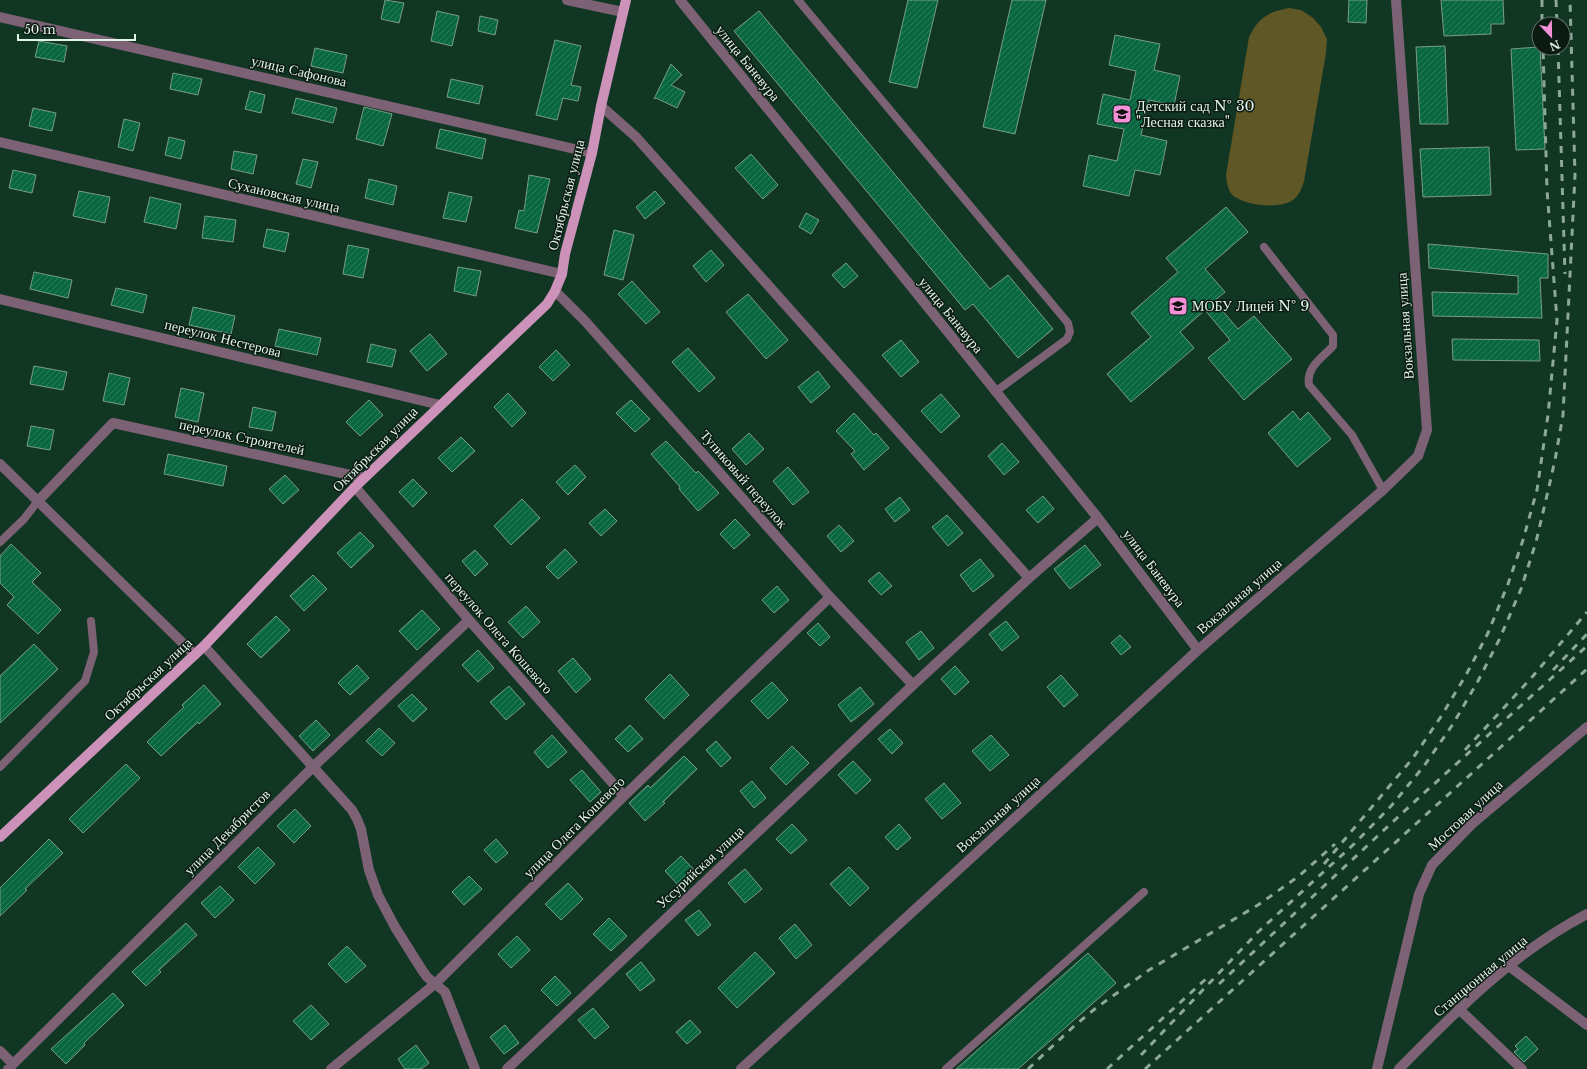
<svg xmlns="http://www.w3.org/2000/svg" width="1587" height="1069" font-family="'Libre Baskerville',serif">
<style>
.grass{fill:#605726}
.building{fill:url(#building-hatch);stroke:#779d87}
.lines{fill:none;stroke-linecap:round;stroke-linejoin:round}
.service{stroke:#7d6174;stroke-width:8}
.minor{stroke:#7d6174;stroke-width:10}
.primary{stroke:#cc92b9;stroke-width:10}
.rail{stroke:#8da899;stroke-width:3;stroke-dasharray:7 7;stroke-linecap:butt}
.labels{text-anchor:middle;stroke-width:3;stroke-linejoin:round;paint-order:stroke}
.street-label{font-size:14px;fill:#e0f4e7;stroke:#0b1a12}
.poi-label{font-size:14px;fill:#e0f4e7;stroke:#0b1a12;text-anchor:start}
</style>
<defs>
<pattern id="building-hatch" width="6" height="6" patternUnits="userSpaceOnUse"><rect width="6" height="6" fill="#086741"/><path d="M-1 1l2-2M0 6l6-6M5 7l2-2" fill="none" stroke="#2c7d5c"/></pattern>
</defs>
<rect width="100%" height="100%" fill="#123624"/>
<path class="grass" d="M 1289,8 L 1301,10 L 1313,18 L 1321,27 L 1327,39 L 1326,53 L 1304,181 C 1302,188 1299,196 1293,200 C 1281,209 1248,206 1235,197 C 1228,193 1227,183 1226,175 L 1249,37 C 1259,17 1268,12 1289,8 Z"/>
<path class="building" d="M 385,0 L 404,3 L 399,23 L 381,19 Z
M 908,0 L 938,0 L 917,88 L 889,82 Z
M 1012,0 L 1046,0 L 1015,134 L 983,127 Z
M 1349,0 L 1367,0 L 1366,23 L 1348,22 Z
M 1441,0 L 1503,0 L 1504,24 L 1491,24 L 1491,34 L 1444,36 Z
M 437,11 L 459,16 L 452,46 L 431,41 Z
M 759,11 L 990,289 L 1008,275 L 1053,329 L 1018,358 L 973,304 L 965,310 L 734,31 Z
M 480,16 L 498,20 L 495,35 L 478,31 Z
M 1115,35 L 1160,44 L 1154,70 L 1180,76 L 1174,105 L 1149,100 L 1141,135 L 1167,141 L 1160,175 L 1135,170 L 1129,196 L 1083,186 L 1089,155 L 1117,161 L 1124,129 L 1097,124 L 1103,94 L 1130,100 L 1136,71 L 1109,65 Z
M 555,40 L 581,46 L 571,85 L 581,87 L 578,101 L 563,98 L 557,120 L 536,115 Z
M 39,41 L 67,46 L 64,62 L 35,57 Z
M 1445,46 L 1448,124 L 1420,124 L 1416,47 Z
M 1539,47 L 1540,48 L 1545,149 L 1516,150 L 1511,49 Z
M 315,48 L 347,55 L 343,73 L 311,66 Z
M 671,64 L 682,75 L 671,85 L 685,92 L 677,108 L 656,98 L 654,99 Z
M 173,73 L 202,79 L 198,95 L 170,89 Z
M 451,79 L 483,86 L 479,104 L 447,97 Z
M 250,91 L 265,95 L 261,113 L 245,109 Z
M 296,98 L 337,108 L 333,123 L 292,113 Z
M 364,107 L 392,114 L 383,146 L 356,139 Z
M 33,108 L 56,113 L 52,131 L 29,126 Z
M 124,119 L 140,123 L 133,151 L 118,147 Z
M 440,129 L 486,139 L 482,159 L 436,148 Z
M 169,137 L 185,141 L 181,159 L 165,155 Z
M 1489,147 L 1491,195 L 1423,197 L 1420,149 Z
M 234,151 L 257,155 L 253,174 L 231,169 Z
M 751,154 L 778,185 L 763,199 L 735,168 Z
M 303,159 L 318,162 L 311,188 L 296,184 Z
M 13,170 L 36,175 L 32,193 L 9,188 Z
M 529,175 L 550,179 L 537,233 L 515,228 L 519,210 L 524,211 Z
M 369,179 L 397,186 L 393,205 L 365,198 Z
M 79,191 L 110,197 L 105,223 L 73,216 Z
M 655,191 L 665,203 L 645,219 L 636,207 Z
M 449,192 L 472,197 L 466,222 L 443,218 Z
M 150,197 L 181,204 L 176,229 L 144,222 Z
M 1226,207 L 1248,232 L 1205,269 L 1225,292 L 1214,301 L 1238,329 L 1254,316 L 1292,359 L 1244,400 L 1208,358 L 1230,340 L 1205,310 L 1180,332 L 1194,348 L 1131,402 L 1107,374 L 1151,337 L 1131,313 L 1178,272 L 1166,258 Z
M 806,213 L 819,220 L 811,234 L 799,227 Z
M 205,216 L 236,220 L 233,242 L 202,238 Z
M 267,229 L 289,233 L 285,252 L 263,247 Z
M 614,230 L 634,235 L 623,280 L 604,275 Z
M 1428,244 L 1548,254 L 1548,278 L 1540,278 L 1542,318 L 1433,316 L 1432,292 L 1518,294 L 1518,276 L 1429,268 Z
M 348,245 L 369,249 L 363,278 L 343,274 Z
M 711,250 L 724,265 L 706,282 L 693,266 Z
M 846,263 L 858,276 L 844,288 L 832,275 Z
M 458,267 L 481,271 L 476,296 L 454,291 Z
M 34,272 L 72,280 L 68,298 L 30,289 Z
M 632,281 L 660,312 L 646,324 L 618,294 Z
M 116,288 L 147,295 L 143,313 L 111,305 Z
M 748,294 L 788,340 L 766,359 L 726,312 Z
M 193,307 L 235,316 L 231,334 L 189,325 Z
M 279,329 L 321,338 L 317,355 L 275,346 Z
M 430,334 L 447,354 L 427,371 L 410,351 Z
M 1452,339 L 1539,340 L 1540,361 L 1453,360 Z
M 901,340 L 919,362 L 901,377 L 882,355 Z
M 371,344 L 396,350 L 392,367 L 367,362 Z
M 688,348 L 715,378 L 699,392 L 672,362 Z
M 556,350 L 570,365 L 553,381 L 539,367 Z
M 34,366 L 67,372 L 63,390 L 30,384 Z
M 818,371 L 830,387 L 811,403 L 798,387 Z
M 109,373 L 130,378 L 124,405 L 103,401 Z
M 181,388 L 204,393 L 198,422 L 175,417 Z
M 508,393 L 526,413 L 512,427 L 494,407 Z
M 941,394 L 960,416 L 941,433 L 921,411 Z
M 369,400 L 383,415 L 360,436 L 346,422 Z
M 631,400 L 650,419 L 635,432 L 616,413 Z
M 253,407 L 276,412 L 272,431 L 249,427 Z
M 1293,411 L 1300,420 L 1308,412 L 1331,439 L 1297,467 L 1268,433 Z
M 854,413 L 874,435 L 876,433 L 889,448 L 864,470 L 851,454 L 855,451 L 836,431 Z
M 31,426 L 54,430 L 50,450 L 27,446 Z
M 749,433 L 764,449 L 746,465 L 732,449 Z
M 461,437 L 475,451 L 452,472 L 438,458 Z
M 666,441 L 696,473 L 698,471 L 719,493 L 698,511 L 679,489 L 680,487 L 651,454 Z
M 1002,443 L 1019,462 L 1004,475 L 988,456 Z
M 168,454 L 227,466 L 223,486 L 164,474 Z
M 575,465 L 586,477 L 568,495 L 556,482 Z
M 788,467 L 809,492 L 793,505 L 773,481 Z
M 285,475 L 299,490 L 283,504 L 269,489 Z
M 413,479 L 427,493 L 413,507 L 399,492 Z
M 1043,496 L 1054,509 L 1038,523 L 1026,510 Z
M 900,497 L 910,510 L 895,522 L 885,509 Z
M 522,499 L 540,518 L 511,545 L 494,526 Z
M 605,509 L 617,521 L 601,536 L 589,523 Z
M 947,515 L 963,533 L 948,546 L 932,527 Z
M 735,519 L 750,535 L 734,549 L 720,534 Z
M 839,525 L 854,541 L 841,552 L 827,536 Z
M 360,532 L 374,546 L 351,568 L 337,553 Z
M 11,544 L 41,573 L 32,582 L 61,610 L 38,634 L 7,605 L 14,597 L 0,583 L 0,556 Z
M 1085,545 L 1101,565 L 1070,589 L 1054,569 Z
M 565,549 L 577,562 L 558,579 L 546,567 Z
M 475,550 L 488,564 L 475,576 L 462,561 Z
M 980,559 L 994,576 L 973,592 L 960,575 Z
M 879,572 L 892,586 L 881,595 L 868,581 Z
M 313,575 L 327,589 L 304,611 L 290,596 Z
M 777,586 L 789,600 L 774,613 L 762,600 Z
M 526,606 L 540,622 L 523,638 L 508,622 Z
M 422,610 L 440,629 L 417,650 L 399,631 Z
M 276,616 L 290,630 L 261,658 L 247,644 Z
M 1006,621 L 1019,637 L 1002,651 L 989,634 Z
M 818,623 L 830,637 L 820,646 L 807,633 Z
M 921,631 L 934,648 L 919,660 L 906,642 Z
M 1120,635 L 1131,647 L 1121,655 L 1111,643 Z
M 34,644 L 58,669 L 0,723 L 0,676 Z
M 478,650 L 494,668 L 478,682 L 462,665 Z
M 573,658 L 591,679 L 576,693 L 558,671 Z
M 357,665 L 369,678 L 350,695 L 338,683 Z
M 955,666 L 969,682 L 955,695 L 941,679 Z
M 670,674 L 689,695 L 664,719 L 645,699 Z
M 1061,675 L 1078,695 L 1064,707 L 1047,687 Z
M 772,682 L 788,700 L 768,719 L 751,701 Z
M 204,685 L 221,704 L 199,724 L 198,722 L 161,756 L 147,742 L 184,707 L 182,705 Z
M 509,686 L 525,704 L 506,720 L 490,702 Z
M 860,687 L 874,704 L 851,722 L 838,705 Z
M 412,694 L 427,709 L 413,722 L 398,706 Z
M 316,720 L 330,735 L 313,751 L 299,736 Z
M 630,725 L 643,739 L 628,752 L 615,739 Z
M 379,728 L 395,743 L 382,756 L 366,741 Z
M 890,729 L 903,743 L 892,754 L 878,739 Z
M 552,735 L 567,752 L 548,768 L 534,752 Z
M 991,735 L 1009,755 L 990,771 L 972,751 Z
M 716,741 L 731,758 L 721,767 L 706,750 Z
M 792,746 L 809,763 L 786,785 L 770,768 Z
M 684,756 L 697,769 L 663,802 L 665,803 L 645,821 L 629,803 L 648,785 L 650,788 Z
M 853,761 L 871,780 L 856,794 L 838,775 Z
M 126,764 L 140,778 L 83,833 L 69,819 Z
M 582,770 L 601,792 L 590,802 L 570,780 Z
M 752,781 L 766,798 L 754,808 L 740,791 Z
M 944,783 L 961,803 L 942,819 L 925,799 Z
M 295,809 L 311,826 L 294,843 L 277,826 Z
M 792,824 L 807,840 L 791,854 L 776,839 Z
M 899,824 L 911,838 L 897,850 L 885,837 Z
M 49,839 L 63,853 L 25,889 L 27,890 L 0,916 L 0,888 Z
M 496,839 L 508,853 L 496,863 L 484,850 Z
M 258,847 L 275,864 L 255,884 L 238,867 Z
M 681,856 L 697,873 L 681,888 L 665,871 Z
M 849,867 L 869,888 L 850,906 L 830,884 Z
M 745,869 L 762,889 L 745,903 L 728,883 Z
M 469,876 L 482,889 L 464,905 L 452,892 Z
M 568,883 L 583,899 L 561,920 L 545,904 Z
M 220,886 L 234,900 L 215,918 L 201,903 Z
M 699,910 L 711,925 L 698,936 L 685,920 Z
M 609,918 L 627,936 L 611,951 L 593,934 Z
M 186,923 L 197,935 L 159,970 L 161,972 L 146,986 L 132,972 Z
M 795,924 L 812,945 L 796,959 L 779,938 Z
M 517,936 L 530,950 L 511,968 L 498,954 Z
M 347,946 L 366,966 L 346,983 L 328,964 Z
M 755,952 L 775,973 L 737,1008 L 718,988 Z
M 1088,953 L 1116,983 L 1018,1069 L 956,1069 Z
M 641,962 L 655,980 L 640,991 L 626,974 Z
M 555,976 L 571,993 L 557,1006 L 541,990 Z
M 113,993 L 124,1005 L 84,1043 L 85,1045 L 66,1064 L 51,1049 Z
M 311,1005 L 329,1024 L 311,1040 L 293,1021 Z
M 593,1008 L 609,1027 L 595,1039 L 578,1020 Z
M 690,1020 L 701,1032 L 687,1044 L 676,1032 Z
M 505,1025 L 519,1043 L 504,1054 L 490,1037 Z
M 1526,1036 L 1538,1049 L 1524,1062 L 1514,1052 L 1518,1049 L 1515,1046 Z
M 416,1045 L 429,1063 L 421,1069 L 405,1069 L 398,1059 Z"/>
<g class="lines">
<path class="service" d="M 798,0 L 1068,323 L 1070,332 L 1067,339 L 995,392
M 1264,247 L 1333,335 L 1333,346 C 1322,358 1306,367 1309,385 L 1352,435 L 1383,490
M 0,542 L 24,519 L 38,501
M 0,767 L 85,681 L 94,652 L 91,621
M 946,1069 L 1144,892"/>
<path class="minor" d="M 567,0 L 623,12
M 680,0 L 1098,518 L 1198,650
M 0,17 L 592,153
M 0,142 L 562,274
M 555,291 L 585,321 L 830,597 L 913,685
M 0,299 L 440,405
M 0,464 L 195,655
M 355,487 L 469,620 L 624,796
M 38,501 L 113,423 L 364,478
M 1029,578 L 1098,518
M 204,646 L 352,810 L 357,819 L 361,829 L 369,870 L 378,895 L 395,927 L 422,970 L 427,977 L 445,992 L 475,1069
M 1509,966 L 1587,1025
M 1459,1009 L 1522,1069
M 0,1051 L 13,1064
M 8,1069 L 313,767 L 469,620
M 331,1069 L 436,983 L 624,796 L 830,597
M 507,1069 L 913,685 L 1029,578 L 636,137 L 601,106
M 741,1069 L 1198,650 L 1383,490 L 1418,456 L 1427,430 L 1396,0
M 1377,1069 L 1419,894 L 1432,865 L 1472,824 L 1587,727
M 1399,1069 C 1456,1011 1514,952 1587,914"/>
<path class="primary" d="M 0,837 L 204,646 L 355,487 L 547,304 L 555,291 L 562,274 L 565,254 L 592,153 L 601,106 L 626,0"/>
<path class="rail" d="M 1542,0 L 1542,24
M 1556,0 L 1557,24
M 1558,48 L 1565,274
M 1553,670 L 1587,634
M 1465,750 L 1533,676 L 1587,612
M 1324,864 L 1413,758 L 1442,715 L 1466,675 L 1488,633 L 1508,584 L 1523,540 L 1537,490 L 1548,415 L 1557,320 L 1547,190 L 1543,48
M 1219,984 L 1413,803 L 1587,646
M 1141,1055 L 1258,932 L 1354,844 L 1392,805 L 1424,766 L 1453,724 L 1478,681 L 1500,638 L 1521,589 L 1536,542 L 1548,491 L 1555,460 L 1563,415 L 1575,175 L 1570,0
M 1028,1069 L 1073,1027 L 1096,1008 L 1149,970 L 1258,905 L 1299,876 L 1335,844
M 1107,1069 L 1207,978
M 1145,1069 L 1587,669"/>
</g>
<defs>
<symbol id="school-square" viewBox="-11 -11 22 22"><rect x="-9" y="-9" width="18" height="18" rx="4" fill="#f391d6" stroke="#0b1a12"/><path d="M0-5L7-2L0 1L-7-2ZM-4 1L0 2.5L4 1V4Q0 6-4 4Z" fill="#111"/></symbol>
</defs>
<g fill-rule="evenodd">
<use href="#school-square" x="1111" y="103" width="22" height="22"/>
<use href="#school-square" x="1167" y="295" width="22" height="22"/>
</g>
<g class="labels">
<g class="street-label">
<text transform="translate(748 63) rotate(51)" y="5">улица Баневура</text>
<text transform="translate(299 71) rotate(13)" y="5">улица Сафонова</text>
<text transform="translate(284 195) rotate(13)" y="5">Сухановская улица</text>
<text transform="translate(566 195) rotate(-76)" y="5">Октябрьская улица</text>
<text transform="translate(951 315) rotate(51)" y="5">улица Баневура</text>
<text transform="translate(1405 326) rotate(-94)" y="5">Вокзальная улица</text>
<text transform="translate(223 338) rotate(14)" y="5">переулок Нестерова</text>
<text transform="translate(242 437) rotate(12)" y="5">переулок Строителей</text>
<text transform="translate(375 449) rotate(-45)" y="5">Октябрьская улица</text>
<text transform="translate(744 479) rotate(49)" y="5">Тупиковый переулок</text>
<text transform="translate(1154 568) rotate(53)" y="5">улица Баневура</text>
<text transform="translate(1239 596) rotate(-41)" y="5">Вокзальная улица</text>
<text transform="translate(499 633) rotate(49)" y="5">переулок Олега Кошевого</text>
<text transform="translate(148 679) rotate(-43)" y="5">Октябрьская улица</text>
<text transform="translate(998 814) rotate(-42)" y="5">Вокзальная улица</text>
<text transform="translate(1465 815) rotate(-43)" y="5">Мостовая улица</text>
<text transform="translate(574 827) rotate(-45)" y="5">улица Олега Кошевого</text>
<text transform="translate(227 832) rotate(-45)" y="5">улица Декабристов</text>
<text transform="translate(700 867) rotate(-43)" y="5">Уссурийская улица</text>
<text transform="translate(1480 976) rotate(-40)" y="5">Станционная улица</text>
</g>
<g class="poi-label">
<text x="1136" y="111">Детский сад № 30<tspan x="1136" dy="16">"Лесная сказка"</tspan></text>
<text x="1192" y="311">МОБУ Лицей № 9</text>
</g>
</g>
<g transform="translate(1551 36) rotate(158)"><circle r="19" fill="#0b1a12" stroke="#607167"/>
<path d="M0-3L7 15L0 10L-7 15Z" fill="#f391d6"/>
<text y="-6" font-size="11" font-weight="bold" text-anchor="middle" fill="#e0f4e7">N</text>
</g>
<path d="M18 34v6h117v-6" fill="none" stroke="#e0f4e7" stroke-width="2"/>
<text x="24" y="34" font-size="12" fill="#e0f4e7" stroke="#0b1a12" stroke-width="3" paint-order="stroke">50 m</text>
</svg>
